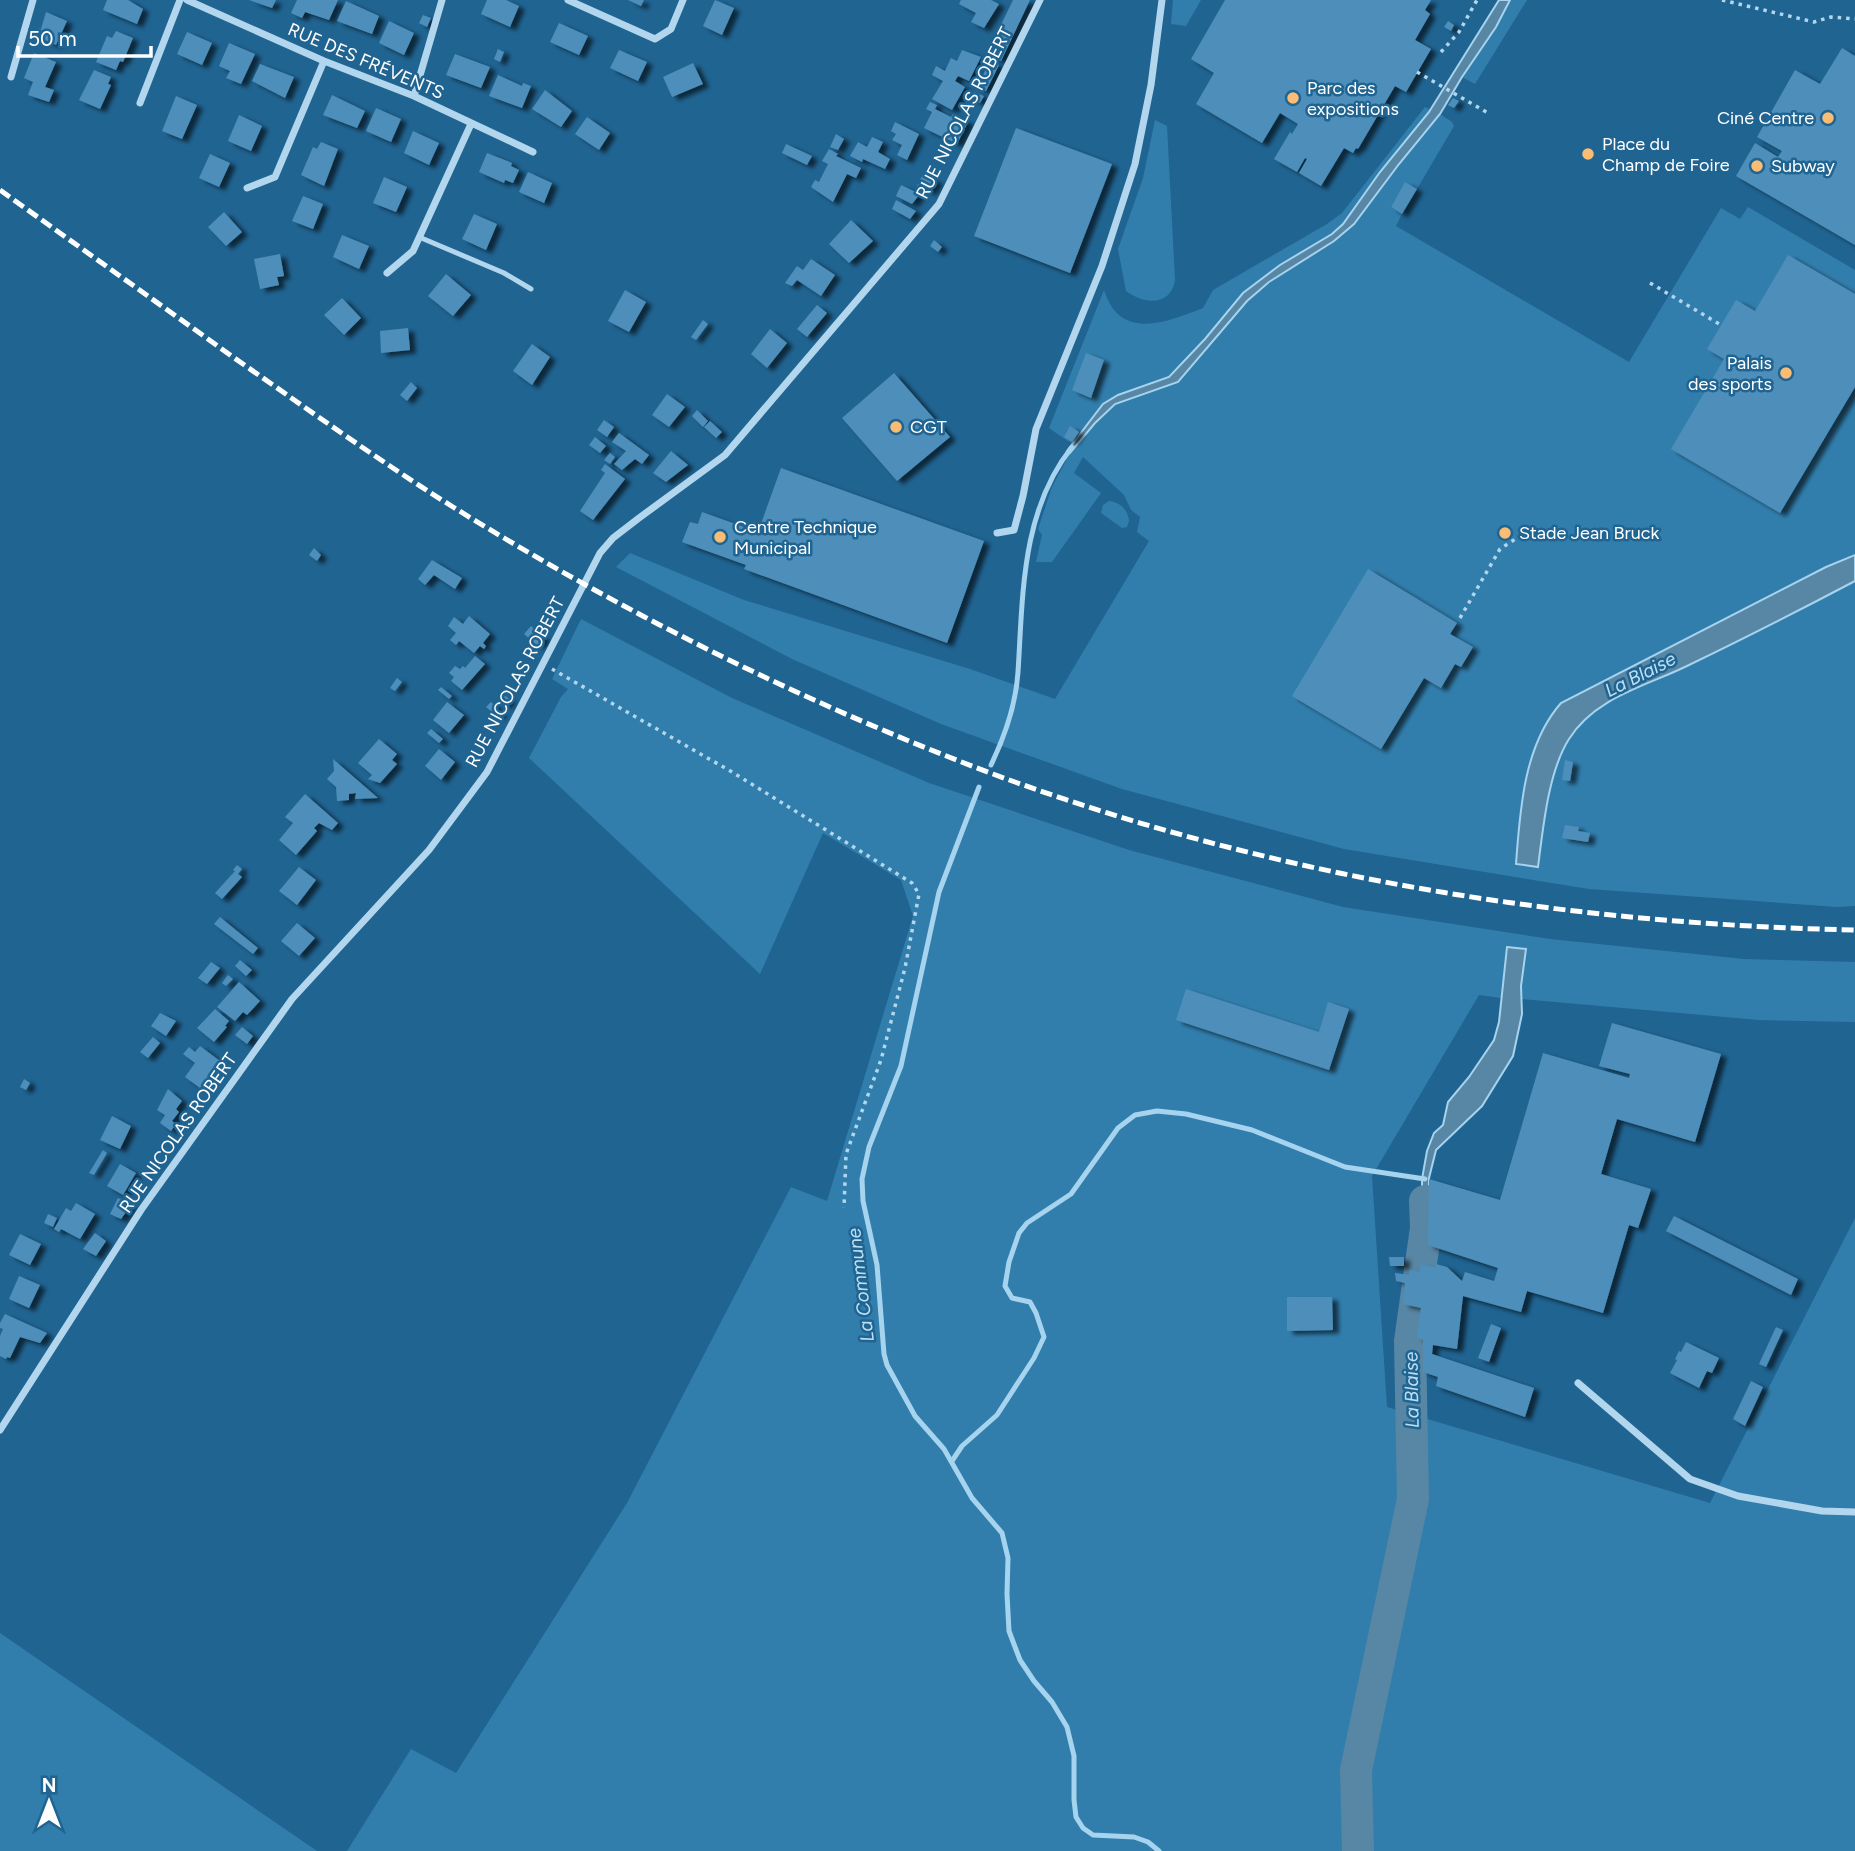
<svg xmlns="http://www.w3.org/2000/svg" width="1855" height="1851" font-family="Figtree,sans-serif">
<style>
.green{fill:#317ead}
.water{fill:#5886a5;stroke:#a6d3ee;stroke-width:2}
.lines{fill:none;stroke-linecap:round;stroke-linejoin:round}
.stream{stroke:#a6d3ee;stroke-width:5}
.river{stroke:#5886a5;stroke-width:32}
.building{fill:#4d8fba;filter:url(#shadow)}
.path{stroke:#b2d6ed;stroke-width:3.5;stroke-dasharray:3.5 5;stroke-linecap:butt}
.lane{stroke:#b2d6ed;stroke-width:5}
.street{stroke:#b2d6ed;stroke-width:7}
.rail{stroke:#fff;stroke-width:5;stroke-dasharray:12 5;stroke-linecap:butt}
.poi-dot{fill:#fabd73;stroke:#206492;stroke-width:2.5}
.labels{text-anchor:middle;stroke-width:5;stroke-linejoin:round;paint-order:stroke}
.street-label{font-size:18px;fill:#fff;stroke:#206492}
.poi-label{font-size:18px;fill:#fff;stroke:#206492;text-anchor:start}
.water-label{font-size:19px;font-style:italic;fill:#bee0f4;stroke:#206492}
</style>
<defs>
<filter id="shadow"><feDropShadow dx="6" dy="3.5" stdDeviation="2" flood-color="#0009"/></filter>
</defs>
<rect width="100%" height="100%" fill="#206492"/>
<path class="green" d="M 1173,0 L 1201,0 L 1186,26 L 1171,24 Z
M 1510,0 L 1527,0 L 1475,84 L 1462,77 L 1496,27 Z
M 1425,107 L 1431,110 L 1402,145 L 1343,224 L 1332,234 L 1280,265 L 1243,293 L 1205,339 L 1169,377 L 1118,395 L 1072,444 L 1049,428 L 1104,290 C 1120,342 1167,322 1203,308 L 1213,290 L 1327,224 L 1342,213 Z
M 1440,114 L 1452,122 L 1454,126 L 1417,189 L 1405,183 L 1391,207 L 1402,214 L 1396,226 L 1629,362 L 1721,208 L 1740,219 L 1748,207 L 1855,270 L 1855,906 L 1837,907 L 1589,889 L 1344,849 L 1122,789 L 941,724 L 792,659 L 616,567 L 630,553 L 744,600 L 970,669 L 1055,699 L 1149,541 L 1137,532 L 1140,517 L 1131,510 L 1124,495 L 1083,457 L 1074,473 L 1101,493 L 1052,562 L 1036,562 L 1042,535 L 1038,529 L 1052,487 L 1070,453 L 1095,423 L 1107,410 L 1120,401 L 1178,382 L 1247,301 L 1258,291 L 1348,230 L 1399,164 Z
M 1155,120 L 1167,126 L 1175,280 C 1171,307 1143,304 1126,291 L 1118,249 L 1143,178 Z
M 1109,501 C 1120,502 1128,510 1129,521 L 1127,527 L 1122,528 L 1101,513 L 1103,505 Z
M 581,619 L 732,698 L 929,783 L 1129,850 L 1343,907 L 1550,939 L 1744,959 L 1855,962 L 1855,1022 L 1759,1020 L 1522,999 L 1521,986 L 1507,947 L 1501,998 L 1479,995 L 1372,1176 L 1387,1407 L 1710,1503 L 1855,1218 L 1855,1851 L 347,1851 L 411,1749 L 456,1773 L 627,1503 L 791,1187 L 827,1201 L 913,916 L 901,880 L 823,833 L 760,974 L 529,758 L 561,697 L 568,689 L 552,679 Z
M 0,1633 L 317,1851 L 0,1851 Z"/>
<path class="water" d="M 1499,0 L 1510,0 L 1496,27 L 1462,77 L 1440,114 L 1399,164 L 1354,224 L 1334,241 L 1269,282 L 1247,301 L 1178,382 L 1115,404 L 1095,423 L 1070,453 L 1067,451 L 1103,404 L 1118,395 L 1169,377 L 1205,339 L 1243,293 L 1280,265 L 1332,234 L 1343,224 L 1380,172 L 1429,112 Z
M 1855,555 L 1855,581 C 1800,610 1745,638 1689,665 C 1647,686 1595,697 1569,739 C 1548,772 1543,829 1538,867 L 1516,864 C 1520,809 1524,745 1561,703 L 1826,567 Z
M 1507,947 L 1526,949 L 1521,986 L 1522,1014 L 1513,1056 L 1482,1106 L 1436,1150 L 1429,1178 L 1428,1247 L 1422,1241 L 1422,1179 L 1427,1151 L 1434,1133 L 1443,1125 L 1448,1102 L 1469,1077 L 1494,1040 L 1499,1022 Z"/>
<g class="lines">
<path class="stream" d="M 991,765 C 1005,736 1016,703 1018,672 C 1023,595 1021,511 1072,447
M 979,787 L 939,892 L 901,1066 L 869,1147 L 862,1179 L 863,1201 L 877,1265 L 884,1354 L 887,1365 L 915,1416 L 944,1449 L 972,1498 L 1002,1533 L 1008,1558 L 1007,1594 L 1009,1631 L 1020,1660 L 1034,1681 L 1052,1702 L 1067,1727 L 1074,1756 L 1074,1800 L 1076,1817 L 1083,1828 L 1093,1835 L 1134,1837 L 1148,1842 L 1159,1851
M 952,1461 L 962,1446 L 997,1415 L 1034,1358 L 1044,1337 L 1036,1313 L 1030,1302 L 1012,1298 L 1005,1286 L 1009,1262 L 1019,1233 L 1027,1223 L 1071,1194 L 1118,1128 L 1135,1115 L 1157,1111 L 1186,1114 L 1252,1130 L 1345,1167 L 1425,1179"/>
<path class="river" d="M 1358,1851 L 1356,1770 L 1413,1499 L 1410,1341 L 1426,1228 L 1425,1201"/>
</g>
<path class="building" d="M 107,0 L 128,0 L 143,9 L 137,24 L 103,10 Z
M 249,0 L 276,0 L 272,8 Z
M 297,0 L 338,0 L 329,20 L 305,12 L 302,18 L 291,13 Z
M 487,0 L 506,0 L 519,6 L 510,27 L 481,14 Z
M 628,0 L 644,0 L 641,6 Z
M 715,0 L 734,8 L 722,35 L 703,26 Z
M 961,0 L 991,0 L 999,4 L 984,28 L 971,22 L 976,13 L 959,4 Z
M 1013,0 L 1030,0 L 1001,61 L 987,54 Z
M 1225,0 L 1431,0 L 1425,10 L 1430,14 L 1415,40 L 1431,49 L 1406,92 L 1395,86 L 1358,149 L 1356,148 L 1353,153 L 1344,148 L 1321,186 L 1299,173 L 1307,159 L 1305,158 L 1297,172 L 1274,159 L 1290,132 L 1292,134 L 1298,124 L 1280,113 L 1262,143 L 1196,104 L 1214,73 L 1191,59 Z
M 346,1 L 379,16 L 372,34 L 337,21 Z
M 46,12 L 67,21 L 56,45 L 36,36 L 39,28 L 41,29 Z
M 423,15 L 431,18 L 427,27 L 419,23 Z
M 389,21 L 414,33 L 404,55 L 379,43 Z
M 1448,21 L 1454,25 L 1451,31 L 1444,27 Z
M 559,23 L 588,36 L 579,55 L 550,42 Z
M 116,31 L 133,38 L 123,62 L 120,61 L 116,70 L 96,62 L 107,36 L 112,38 Z
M 187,32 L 212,43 L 202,65 L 177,54 Z
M 229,43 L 255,54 L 241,84 L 226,78 L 230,71 L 219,66 Z
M 1842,48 L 1855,56 L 1855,245 L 1736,176 L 1755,143 L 1778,157 L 1782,151 L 1757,137 L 1795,70 L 1820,84 Z
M 498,49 L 504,52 L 500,62 L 494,59 Z
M 619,50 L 647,62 L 638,81 L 610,68 Z
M 962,50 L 981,57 L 969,81 L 958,76 L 955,81 L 965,87 L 952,110 L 932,99 L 943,81 L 932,75 L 936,66 L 945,71 L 951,58 L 957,61 Z
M 34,53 L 56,62 L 45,87 L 54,90 L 49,102 L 28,95 L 33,82 L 24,78 Z
M 455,54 L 490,67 L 481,88 L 446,75 Z
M 990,61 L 999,65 L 986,91 L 977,87 Z
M 693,63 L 703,84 L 672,97 L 663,77 Z
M 260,64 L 294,77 L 285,98 L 252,81 Z
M 94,70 L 111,77 L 108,84 L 111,85 L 100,109 L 79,100 Z
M 498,75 L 522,86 L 523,83 L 531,86 L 522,108 L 489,96 Z
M 545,90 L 572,111 L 561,127 L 532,109 Z
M 974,92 L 984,96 L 980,103 L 970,98 Z
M 332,95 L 365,111 L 357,128 L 323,115 Z
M 176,96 L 197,105 L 182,139 L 162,131 Z
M 1453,98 L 1459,101 L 1454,108 L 1448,105 Z
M 930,102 L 937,105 L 935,109 L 951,117 L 953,114 L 968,122 L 957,144 L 924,128 L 932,112 L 926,109 Z
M 376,108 L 401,119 L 391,142 L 366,131 Z
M 239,115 L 262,126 L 251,151 L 228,141 Z
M 587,117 L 610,133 L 599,150 L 575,134 Z
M 895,122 L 919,134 L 907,160 L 897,155 L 902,145 L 892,140 L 896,134 L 891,131 Z
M 1016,128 L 1112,164 L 1070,273 L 974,236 Z
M 413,131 L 439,143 L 429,165 L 404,153 Z
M 836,134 L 844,139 L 838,150 L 830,147 Z
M 872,137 L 883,142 L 878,152 L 890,159 L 885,169 L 863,159 L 862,162 L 850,156 L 858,142 L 867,147 Z
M 321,142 L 338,149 L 324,186 L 301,175 L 313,147 L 317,149 Z
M 786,144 L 812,156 L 807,165 L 782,153 Z
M 829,149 L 838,154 L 836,156 L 861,168 L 856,178 L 847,174 L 833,202 L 811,187 L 815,180 L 819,182 L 828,164 L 822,161 Z
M 487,153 L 512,163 L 511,166 L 519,170 L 513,183 L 505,180 L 504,183 L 479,172 Z
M 210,154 L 230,163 L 219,187 L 199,178 Z
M 528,172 L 552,183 L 544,203 L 519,192 Z
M 923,174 L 937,181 L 930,192 L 917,186 Z
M 384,177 L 407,187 L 396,212 L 373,203 Z
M 1405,182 L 1417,189 L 1402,214 L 1391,207 Z
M 901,185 L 920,194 L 912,204 L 896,196 Z
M 303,196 L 323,204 L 313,229 L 292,221 Z
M 896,200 L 916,211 L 910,219 L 892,209 Z
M 224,212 L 242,232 L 226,246 L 208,227 Z
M 474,214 L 497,224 L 486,250 L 462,239 Z
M 851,220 L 873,241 L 849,263 L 829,244 Z
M 342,235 L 369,246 L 359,269 L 333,257 Z
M 934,240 L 942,247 L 938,252 L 930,246 Z
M 280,254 L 284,276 L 277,277 L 279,285 L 260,289 L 254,259 Z
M 1788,255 L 1855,294 L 1855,387 L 1780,513 L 1671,449 L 1724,359 L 1707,349 L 1736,300 L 1755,311 Z
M 811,259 L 835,275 L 821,296 L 797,280 L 792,286 L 785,283 L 797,266 L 803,270 Z
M 446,274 L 471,295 L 453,316 L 428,296 Z
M 625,290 L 646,302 L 629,332 L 608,321 Z
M 342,298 L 361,318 L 344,335 L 324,315 Z
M 817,305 L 827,313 L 807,337 L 797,329 Z
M 703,320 L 708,324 L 696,340 L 691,337 Z
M 408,328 L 410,350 L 381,353 L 380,331 Z
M 770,329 L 787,343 L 767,368 L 751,354 Z
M 532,344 L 550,357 L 532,385 L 513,371 Z
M 1086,353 L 1104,360 L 1091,398 L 1072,390 Z
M 894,373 L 950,437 L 897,481 L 842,418 Z
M 411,382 L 417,388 L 407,401 L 400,395 Z
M 667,394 L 685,407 L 669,427 L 652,415 Z
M 697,410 L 708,421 L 703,427 L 692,416 Z
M 604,420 L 614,427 L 607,437 L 597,430 Z
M 710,421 L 722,432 L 716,438 L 704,427 Z
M 1070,426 L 1079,432 L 1072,442 L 1064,437 Z
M 619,433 L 649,455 L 642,464 L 635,459 L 622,470 L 614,464 L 626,451 L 612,442 Z
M 595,437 L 606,446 L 600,453 L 589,445 Z
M 671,451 L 688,465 L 666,482 L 653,473 Z
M 610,453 L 615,457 L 610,464 L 604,460 Z
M 605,464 L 625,479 L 593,520 L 580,511 L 605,473 L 601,470 Z
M 781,468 L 984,541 L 947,643 L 744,569 L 746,565 L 682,542 L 690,522 L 698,524 L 702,512 L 758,532 Z
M 314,548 L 321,555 L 317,561 L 309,555 Z
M 432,560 L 462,578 L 455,589 L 434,575 L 425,585 L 418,579 Z
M 1368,569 L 1457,623 L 1450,634 L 1473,647 L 1461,667 L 1455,664 L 1441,688 L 1424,678 L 1381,749 L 1292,696 Z
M 469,616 L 490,634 L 483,643 L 486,646 L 484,649 L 480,646 L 474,653 L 459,641 L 456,645 L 450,640 L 456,633 L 448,626 L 454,617 L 463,624 Z
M 531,626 L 544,638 L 538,646 L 524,634 Z
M 475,656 L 485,664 L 462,690 L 451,681 L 454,677 L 449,673 L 455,666 L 460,669 L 463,666 L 465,668 Z
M 397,678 L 402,682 L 395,691 L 390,688 Z
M 441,687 L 452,696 L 449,699 L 438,690 Z
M 505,696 L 510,699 L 505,706 L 500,701 Z
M 447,702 L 464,715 L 449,733 L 433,720 Z
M 491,702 L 501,712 L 498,717 L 486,707 Z
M 431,729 L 443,739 L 439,743 L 427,733 Z
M 379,739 L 397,754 L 392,760 L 397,764 L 380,783 L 368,779 L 372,775 L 358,763 Z
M 439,749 L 455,762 L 441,780 L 425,766 Z
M 333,759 L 378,798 L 355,799 L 356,793 L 349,794 L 349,800 L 337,801 L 336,787 L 327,779 L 334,771 Z
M 1565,760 L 1573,762 L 1570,781 L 1562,780 Z
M 305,794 L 338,823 L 332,830 L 319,823 L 314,828 L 317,831 L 296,855 L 279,840 L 293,823 L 285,817 Z
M 1565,825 L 1579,827 L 1578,831 L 1590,833 L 1588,842 L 1562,838 Z
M 237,865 L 242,869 L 238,874 L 242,877 L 222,899 L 215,893 L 235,871 L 233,870 Z
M 299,867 L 316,880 L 297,905 L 279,891 Z
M 220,917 L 258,948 L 253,954 L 214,924 Z
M 297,923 L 315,938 L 299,956 L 281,941 Z
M 240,960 L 252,970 L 246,976 L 235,966 Z
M 211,962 L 220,968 L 207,984 L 198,978 Z
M 228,975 L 233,979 L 226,986 L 222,983 Z
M 239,982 L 260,1001 L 247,1015 L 243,1012 L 235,1021 L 217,1007 Z
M 1186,989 L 1319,1032 L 1328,1002 L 1349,1009 L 1329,1070 L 1176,1020 Z
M 215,1009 L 229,1021 L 225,1026 L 227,1027 L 214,1042 L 197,1028 Z
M 160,1013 L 176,1021 L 166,1036 L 151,1026 Z
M 1612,1023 L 1721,1054 L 1695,1142 L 1617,1119 L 1601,1174 L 1651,1189 L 1638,1228 L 1629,1225 L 1603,1313 L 1527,1291 L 1521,1312 L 1463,1296 L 1457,1349 L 1433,1345 L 1432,1354 L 1534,1388 L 1525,1417 L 1436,1386 L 1438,1377 L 1423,1372 L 1423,1340 L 1417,1338 L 1421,1308 L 1403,1304 L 1405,1283 L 1396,1281 L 1395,1273 L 1409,1275 L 1410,1270 L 1419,1272 L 1421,1265 L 1435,1267 L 1436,1264 L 1447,1267 L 1462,1281 L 1465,1272 L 1494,1281 L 1498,1268 L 1428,1245 L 1429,1179 L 1500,1200 L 1543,1053 L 1629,1078 L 1630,1074 L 1599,1066 Z
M 242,1027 L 253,1036 L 247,1044 L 235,1035 Z
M 153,1037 L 160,1043 L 148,1058 L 140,1052 Z
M 200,1046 L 220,1061 L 200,1088 L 185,1077 L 195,1063 L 183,1054 L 189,1047 L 195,1052 Z
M 24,1079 L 30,1083 L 26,1090 L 20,1087 Z
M 168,1089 L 182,1101 L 176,1109 L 179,1112 L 172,1121 L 176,1124 L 171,1131 L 160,1123 L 165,1115 L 157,1110 Z
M 112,1116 L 131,1126 L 120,1149 L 100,1140 Z
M 103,1150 L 107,1153 L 94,1175 L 89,1173 Z
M 120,1164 L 136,1173 L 123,1195 L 107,1186 Z
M 118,1198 L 131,1205 L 121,1219 L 110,1214 Z
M 76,1203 L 95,1214 L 80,1239 L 61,1229 L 59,1232 L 54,1229 L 66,1208 L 71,1211 Z
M 48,1214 L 57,1218 L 53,1227 L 44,1223 Z
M 1674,1216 L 1798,1279 L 1791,1295 L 1666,1231 Z
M 95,1233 L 106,1241 L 96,1256 L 83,1249 Z
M 20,1234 L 41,1244 L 30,1265 L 9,1255 Z
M 1389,1257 L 1404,1257 L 1404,1266 L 1390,1266 Z
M 19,1276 L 40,1285 L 29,1308 L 9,1299 Z
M 1287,1297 L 1332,1297 L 1333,1330 L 1287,1331 Z
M 5,1314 L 47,1333 L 40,1343 L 20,1337 L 10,1358 L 7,1357 L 6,1359 L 0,1356 L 0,1336 L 3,1329 L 0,1328 L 0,1323 Z
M 1491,1324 L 1501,1328 L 1489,1362 L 1478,1358 Z
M 1776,1327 L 1783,1330 L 1766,1367 L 1759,1364 Z
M 1686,1342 L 1719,1358 L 1712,1373 L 1707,1371 L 1699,1388 L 1670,1373 L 1677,1360 L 1675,1359 L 1679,1351 L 1681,1352 Z
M 1751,1381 L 1763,1387 L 1745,1426 L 1733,1419 Z"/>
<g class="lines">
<path class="path" d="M 1722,0 L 1814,22 L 1831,17 L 1855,19
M 1441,52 L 1459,32 L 1477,0
M 1417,72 L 1488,113
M 1650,283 L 1721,325
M 1460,618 L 1500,549 L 1517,538
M 552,669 L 732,772 L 912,883 L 919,894 L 905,968 L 881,1060 L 846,1154 L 844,1208"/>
<path class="lane" d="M 419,237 L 504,273 L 531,289"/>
<path class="street" d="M 187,0 L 324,61 L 414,96 L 533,152
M 568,0 L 655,39 L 671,29 L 683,0
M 11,77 L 33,0
M 414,96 L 442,0
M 140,103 L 180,0
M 247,188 L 275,177 L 324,61
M 387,273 L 413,251 L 471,124
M 997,533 L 1014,530 L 1023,496 L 1036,429 L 1102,266 L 1135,164 L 1151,85 L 1162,0
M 1578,1383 L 1690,1479 L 1738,1496 L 1822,1511 L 1855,1512
M 0,1430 L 141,1210 L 292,999 L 429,850 L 487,772 L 600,553 L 613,538 L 639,518 L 725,455 L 939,204 L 1040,0"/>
<path class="rail" d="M 0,190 C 78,246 155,301 233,357 C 306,408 378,460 453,507 C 624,613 804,703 993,774 C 1268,876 1563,924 1855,930"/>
</g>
<g class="poi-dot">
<circle cx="1293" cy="98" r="7"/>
<circle cx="1828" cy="118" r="7"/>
<circle cx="1588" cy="154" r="7"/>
<circle cx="1757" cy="166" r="7"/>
<circle cx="1786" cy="373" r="7"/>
<circle cx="896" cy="427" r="7"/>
<circle cx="1505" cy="533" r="7"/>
<circle cx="720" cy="537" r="7"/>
</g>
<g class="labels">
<g class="street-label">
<text transform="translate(366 61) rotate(23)" y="6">RUE DES FRÉVENTS</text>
<text transform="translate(964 113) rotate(-63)" y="6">RUE NICOLAS ROBERT</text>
<text transform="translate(515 682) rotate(-62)" y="6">RUE NICOLAS ROBERT</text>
<text transform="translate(178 1133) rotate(-55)" y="6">RUE NICOLAS ROBERT</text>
</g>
<g class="poi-label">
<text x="1307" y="94">Parc des<tspan x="1307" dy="21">expositions</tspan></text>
<text x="1814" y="124" text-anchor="end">Ciné Centre</text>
<text x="1602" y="150">Place du<tspan x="1602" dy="21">Champ de Foire</tspan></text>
<text x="1771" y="172">Subway</text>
<text x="1772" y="369" text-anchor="end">Palais<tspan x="1772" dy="21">des sports</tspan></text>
<text x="910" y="433">CGT</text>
<text x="734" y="533">Centre Technique<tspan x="734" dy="21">Municipal</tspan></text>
<text x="1519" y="539">Stade Jean Bruck</text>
</g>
<g class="water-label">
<text transform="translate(1640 674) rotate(-27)" y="7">La Blaise</text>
<text transform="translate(860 1285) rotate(-97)" y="7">La Commune</text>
<text transform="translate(1411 1390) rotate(-91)" y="7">La Blaise</text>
</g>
</g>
<g transform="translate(49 1802)" stroke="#206492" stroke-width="5" paint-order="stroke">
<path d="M0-5L12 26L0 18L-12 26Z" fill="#ffffff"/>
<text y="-10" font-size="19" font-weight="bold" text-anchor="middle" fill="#ffffff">N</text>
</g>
<path d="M18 46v10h133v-10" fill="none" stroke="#ffffff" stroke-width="3.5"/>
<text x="28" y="46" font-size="21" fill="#ffffff" stroke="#206492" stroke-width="5" paint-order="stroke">50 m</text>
</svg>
